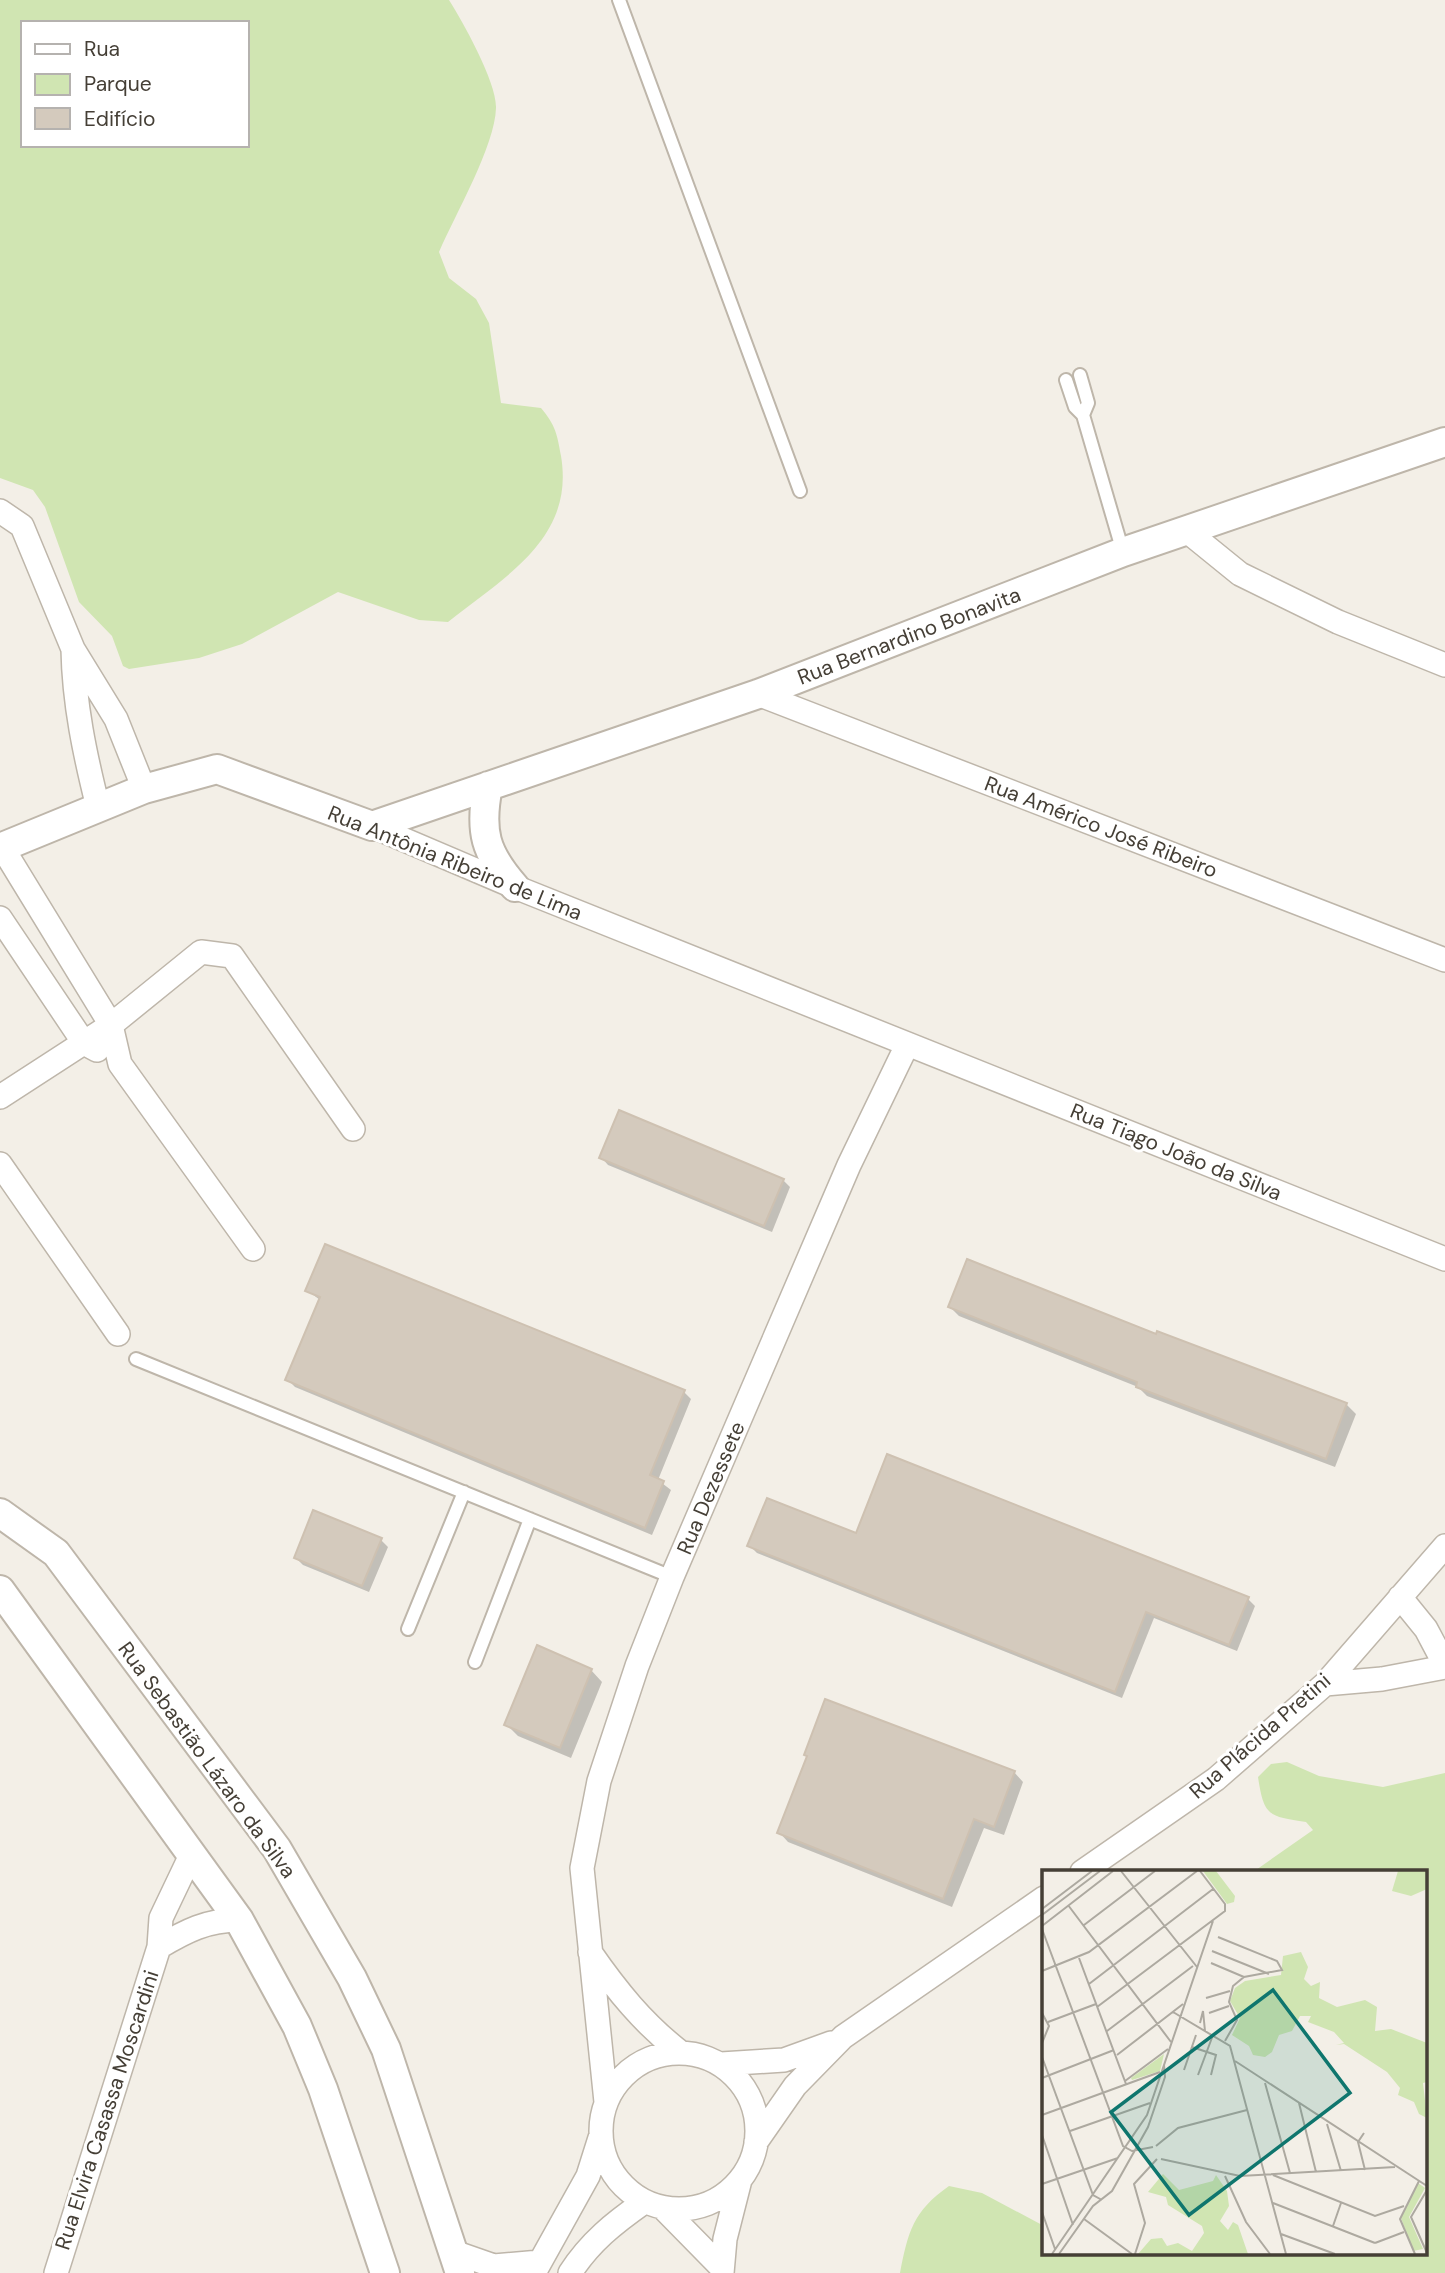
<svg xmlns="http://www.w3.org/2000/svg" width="1445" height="2273" font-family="'DM Sans',sans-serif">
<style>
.green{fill:#d0e5b2;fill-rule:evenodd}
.shadow{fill:#0003}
.building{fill:#d4cabd;stroke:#cec1b1;stroke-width:2}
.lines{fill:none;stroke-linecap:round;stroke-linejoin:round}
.service-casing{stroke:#beb6aa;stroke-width:16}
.minor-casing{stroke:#beb6aa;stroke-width:26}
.tertiary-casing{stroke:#beb6aa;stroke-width:32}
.service{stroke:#fff;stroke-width:12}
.minor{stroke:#fff;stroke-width:23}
.tertiary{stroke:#fff;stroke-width:28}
.labels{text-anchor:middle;stroke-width:6;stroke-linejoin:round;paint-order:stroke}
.street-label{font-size:21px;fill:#453f36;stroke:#fff}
.inset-road{fill:none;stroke:#ada9a0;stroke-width:2}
.view{fill:#0f766e;fill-opacity:0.15;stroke:#0f766e;stroke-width:3.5}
.inset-edge{fill:none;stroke:#453f36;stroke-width:3.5}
</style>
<rect width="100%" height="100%" fill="#f3efe7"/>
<path class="green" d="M 0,0 L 449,0 C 463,22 497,83 496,108 C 495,146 455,215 439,252 L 449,278 L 476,299 L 489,323 L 501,403 L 541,408 C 556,426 557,434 561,456 C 575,539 504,577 448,622 L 419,620 L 338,592 L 242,644 L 199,658 L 129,669 L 123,666 L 112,636 L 79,602 L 45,507 L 33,490 L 0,478 ZM 23,23 L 247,23 L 247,145 L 23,145 Z
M 1287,1762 L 1319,1776 L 1383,1787 L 1445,1773 L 1445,2273 L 900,2273 C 908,2232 913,2211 949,2186 L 982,2193 L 1044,2226 L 1044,2254 L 1426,2254 L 1426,1872 L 1253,1872 L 1313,1830 L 1306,1822 C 1269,1816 1264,1817 1258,1777 L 1271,1764 Z"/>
<path class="shadow" d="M 601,1157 L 783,1180 L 790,1187 L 772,1232 L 608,1165 Z
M 308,1291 L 684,1392 L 691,1399 L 658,1480 L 671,1490 L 652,1535 L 295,1387 L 287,1379 L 320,1300 Z
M 950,1307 L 1157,1336 L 1346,1404 L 1356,1414 L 1335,1467 L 1147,1396 L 1138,1387 L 959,1316 Z
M 857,1535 L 1248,1599 L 1255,1606 L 1237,1651 L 1154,1618 L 1122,1698 L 757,1553 L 750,1546 Z
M 381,1540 L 388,1547 L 369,1592 L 303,1565 L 296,1558 Z
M 591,1670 L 602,1682 L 571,1758 L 518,1736 L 506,1724 Z
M 809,1757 L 1014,1772 L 1023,1782 L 1004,1835 L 984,1828 L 952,1907 L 788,1842 L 779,1832 Z"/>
<path class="building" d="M 619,1110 L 784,1179 L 764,1226 L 599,1158 Z
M 325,1244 L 685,1390 L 650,1475 L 664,1481 L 645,1528 L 285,1380 L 320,1297 L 305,1291 Z
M 967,1259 L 1156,1334 L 1157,1331 L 1347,1403 L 1326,1459 L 1136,1387 L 1137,1382 L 948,1307 Z
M 887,1454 L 1249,1597 L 1229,1645 L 1146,1612 L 1115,1692 L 747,1546 L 767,1498 L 856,1533 Z
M 313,1510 L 382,1538 L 362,1586 L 294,1558 Z
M 537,1645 L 592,1669 L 560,1748 L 504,1725 Z
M 825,1699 L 1015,1771 L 994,1827 L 974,1819 L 943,1899 L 777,1833 L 807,1756 L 804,1755 Z"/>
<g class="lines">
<defs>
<path id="service" d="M 619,0 L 800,491
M 1080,375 L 1088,403 L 1083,415
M 1066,380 L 1075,407 L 1083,415 L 1123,552
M 136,1359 L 672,1577
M 408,1629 L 464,1492
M 475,1662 L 530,1519"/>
<path id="minor" d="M 0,511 L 22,526 L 73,649 L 116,719 L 144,789
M 1187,531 L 1240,574 L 1338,622 L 1445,665
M 73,649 C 74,704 85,755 98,807
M 758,694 L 1445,960
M 372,826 L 515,887 L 1445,1259
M 2,847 L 111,1025 L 120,1064 L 253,1249
M 0,918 L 84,1043 L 97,1050
M 0,1097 L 111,1025 L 201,952 L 232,956 L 353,1129
M 0,1164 L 118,1334
M 1400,1597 L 1426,1629 L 1445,1665
M 1325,1684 L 1382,1679 L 1445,1667
M 1082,1872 L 1216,1779 L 1325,1684 L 1445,1546
M 159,1947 C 186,1931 207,1920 239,1920
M 590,1952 C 617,1991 643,2023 680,2052
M601 2131a78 78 0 1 1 156 0a78 78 0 1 1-156 0Z
M 721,2064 L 784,2060 L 831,2043
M 606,2102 L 582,1868 L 599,1781 L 637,1666 L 672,1577 L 849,1165 L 907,1045
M 756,2142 L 795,2086 L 843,2037 L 1044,1898
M 663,2208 L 722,2268
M 451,2251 L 494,2266 L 540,2262
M 56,2273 L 159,1947 L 161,1918 L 192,1853
M 534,2273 L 588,2176 L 600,2138
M 570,2273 C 590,2242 614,2223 644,2202
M 722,2273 L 725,2239 L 740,2180"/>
<path id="tertiary" d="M 488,786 C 479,831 485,853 515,887
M 0,848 L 144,789 L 217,769 L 372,826 L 758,694 L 1123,552 L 1445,442
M 0,1513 L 56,1553 L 277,1849 L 352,1978 L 386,2049 L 460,2273
M 0,1590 L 239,1920 L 297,2026 L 323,2089 L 385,2273"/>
</defs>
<use href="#service" class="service-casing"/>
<use href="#minor" class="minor-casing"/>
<use href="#tertiary" class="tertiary-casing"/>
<use href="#service" class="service"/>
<use href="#minor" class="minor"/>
<use href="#tertiary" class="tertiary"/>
</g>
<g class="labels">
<g class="street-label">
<text transform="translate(909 636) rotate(-21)" y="7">Rua Bernardino Bonavita</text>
<text transform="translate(1101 827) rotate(21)" y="7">Rua Américo José Ribeiro</text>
<text transform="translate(455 863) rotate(22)" y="7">Rua Antônia Ribeiro de Lima</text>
<text transform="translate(1176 1152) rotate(22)" y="7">Rua Tiago João da Silva</text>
<text transform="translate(711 1488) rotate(-67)" y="7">Rua Dezessete</text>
<text transform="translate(1260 1736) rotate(-41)" y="7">Rua Plácida Pretini</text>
<text transform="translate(207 1760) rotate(54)" y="7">Rua Sebastião Lázaro da Silva</text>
<text transform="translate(107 2110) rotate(-72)" y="7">Rua Elvira Casassa Moscardini</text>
</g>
</g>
<g transform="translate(1042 1870)">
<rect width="385" height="385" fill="#f3efe7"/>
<path d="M 161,1 L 174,1 L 193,26 L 192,32 L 185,34 ZM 356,1 L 385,1 L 385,19 L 369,26 L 350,21 ZM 259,82 L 266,97 L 262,109 L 269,116 L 278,112 L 277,128 L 295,137 L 323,130 L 335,137 L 333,161 L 349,159 L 385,173 L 385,212 L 381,213 L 385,248 L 377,244 L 372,232 L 356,225 L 358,218 L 345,202 L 302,174 L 294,175 L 302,173 L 292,162 L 266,152 L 269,146 L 258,146 L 250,161 L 237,165 L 230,182 L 223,187 L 211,185 L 207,176 L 190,165 L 198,148 L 188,131 L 193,118 L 203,111 L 239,105 L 241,86 ZM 122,184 L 118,201 L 90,210 L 89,208 ZM 121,304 L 137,320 L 171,311 L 174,305 L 185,321 L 187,336 L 178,351 L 186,360 L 191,352 L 196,355 L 206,384 L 96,384 L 109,369 L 120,368 L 125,376 L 136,373 L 150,381 L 162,363 L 160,356 L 126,335 L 124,327 L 106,322 ZM 376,313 L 383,318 L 367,347 L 381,379 L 371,381 L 359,348 Z" fill="#d0e5b2"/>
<path class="inset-road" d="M 79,1 L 155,97M 26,35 L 129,172M 0,39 L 50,1M 0,45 L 58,1M 42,55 L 113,1M 0,56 L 71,1M 0,59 L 81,276 L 90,281 L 111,277M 176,67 L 235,91 L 240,100 L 202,107 L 191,116 L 187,132 L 195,150 L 183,171M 170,81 L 227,104M 37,88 L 84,214M 169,93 L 202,107M 0,101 L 47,82 L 155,1M 47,114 L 171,19M 164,128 L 188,121M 55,137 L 183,41 L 183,34 L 158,1M 131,142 L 188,176 L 244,384M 0,143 L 7,156 L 0,173M 167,143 L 187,136M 6,152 L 54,134M 158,153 L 161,141 L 163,161M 65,161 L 151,96M 150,177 L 174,185 L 169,205M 75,185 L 141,134M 0,187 L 51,325 L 60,330M 193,191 L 385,316M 142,200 L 154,165M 156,205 L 171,165M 0,208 L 72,180M 83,211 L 126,179M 223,213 L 248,303M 257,233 L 274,302M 0,245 L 118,202M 285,254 L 299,301M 28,261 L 108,233M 322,263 L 316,272 L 323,300M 0,265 L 31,355M 114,276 L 136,258 L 205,240M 119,289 L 198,306 L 353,297M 231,305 L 333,346 L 362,336M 183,306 L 204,352 L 228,384M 0,314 L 76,288M 385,320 L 369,347 L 385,383M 231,333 L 333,373M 0,342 L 13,379M 42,349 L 90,384M 291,356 L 299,333M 239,364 L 293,384M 333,373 L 362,362M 10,384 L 105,245 L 171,51M 17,384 L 51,336 L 70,321 L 106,257 L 123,207 L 122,195M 93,384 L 103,353 L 92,314 L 115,289M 373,384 L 358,349 L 377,311"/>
<path class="view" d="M 231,120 L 308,223 L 147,345 L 69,242 Z"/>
<rect width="385" height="385" class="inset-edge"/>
</g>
<rect x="21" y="21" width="228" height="126" fill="#ffffff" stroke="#b5b2af" stroke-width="2"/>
<rect x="35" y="44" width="35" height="10" fill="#ffffff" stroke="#b5b2af" stroke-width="2"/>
<text x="84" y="56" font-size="21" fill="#453f36">Rua</text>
<rect x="35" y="74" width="35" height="21" fill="#d0e5b2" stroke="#b5b2af" stroke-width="2"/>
<text x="84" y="91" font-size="21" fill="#453f36">Parque</text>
<rect x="35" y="108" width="35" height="21" fill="#d4cabd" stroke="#b5b2af" stroke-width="2"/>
<text x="84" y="126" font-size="21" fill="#453f36">Edifício</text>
</svg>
